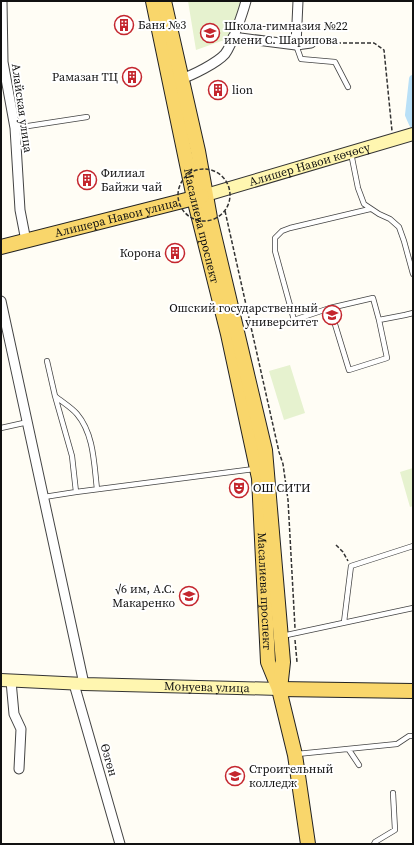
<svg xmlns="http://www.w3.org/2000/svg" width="414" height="845" font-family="'Source Serif 4',serif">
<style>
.pitch{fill:#e6f2cf}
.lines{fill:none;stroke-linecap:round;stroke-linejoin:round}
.canal{stroke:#b9e0f7;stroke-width:8}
.lane-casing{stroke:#444;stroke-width:6}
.street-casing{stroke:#444;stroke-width:11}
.secondary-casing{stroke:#333;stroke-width:14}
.primary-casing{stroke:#222;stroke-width:16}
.path{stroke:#333;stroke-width:1.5;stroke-dasharray:4 2;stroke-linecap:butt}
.lane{stroke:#fff;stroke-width:4.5}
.street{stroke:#fff;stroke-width:9}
.secondary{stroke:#fff6b0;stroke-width:12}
.primary{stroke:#f9d66b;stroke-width:14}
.path-bridge{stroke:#333;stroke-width:1.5;stroke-dasharray:4 2;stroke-linecap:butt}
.labels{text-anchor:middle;stroke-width:4;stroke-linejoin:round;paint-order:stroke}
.poi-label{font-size:12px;fill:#111;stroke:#fff;text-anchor:start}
.street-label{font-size:12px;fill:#111;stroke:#fff}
</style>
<rect width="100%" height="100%" fill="#fffdf5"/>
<path class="pitch" d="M 188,1 L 242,1 L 240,12 L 227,39 L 196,50 Z
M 290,365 L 305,413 L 284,420 L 269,371 Z
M 413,468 L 413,506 L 410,507 L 400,472 Z"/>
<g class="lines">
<path class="canal" d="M 413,79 L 409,115 L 413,124"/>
<defs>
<path id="lane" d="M 296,45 L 301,59 L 335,62 L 348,87
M 15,128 L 87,117
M 351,153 L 358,188 L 364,204 L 379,214 L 390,219 L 399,227 L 404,241 L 413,274
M 330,308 L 373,298 L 379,320 L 387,358 L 349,370 L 330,308 L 294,320 L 275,251 L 275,238 L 282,231 L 290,228 L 370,209
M 379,320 L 405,315 L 413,313
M 47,361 L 55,396 L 72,456 L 76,492
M 55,396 C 62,402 71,407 77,414 C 94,434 94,464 97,489
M 1,428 L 28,422
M 44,497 L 76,492 L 254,469
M 344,622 L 351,566 L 413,546
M 282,636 L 413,608
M 349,750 L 359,765
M 297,754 L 397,744 L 409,736 L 413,736
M 374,844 L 375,842 L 395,830 L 393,793"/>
<path id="street" d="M 2,1 L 3,62 L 15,128 L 20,210 L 26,241
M 233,37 L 296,45 L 311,43
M 296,45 L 298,1
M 181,79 C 193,75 217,63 225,54 C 232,45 243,12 246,1
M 1,301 L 84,684
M 11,681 L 14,714 L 21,729 L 19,769
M 74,684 L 120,844"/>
<g id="secondary">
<path id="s1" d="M 206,195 L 413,134"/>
<path id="s2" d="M 1,680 L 84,684 L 279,689"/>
</g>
<g id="primary">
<path id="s3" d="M 153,1 L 194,198 L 228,334 L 259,478 L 268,662 L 279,689 L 295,755 L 308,844"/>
<path d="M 164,1 L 198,151 L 210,218 L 265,450 L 283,662 L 280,689"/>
<path id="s4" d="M 1,247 L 202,196"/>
<path d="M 279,689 L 413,691"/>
</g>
</defs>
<use href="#lane" class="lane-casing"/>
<use href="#street" class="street-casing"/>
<use href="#secondary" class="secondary-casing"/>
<use href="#primary" class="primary-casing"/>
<path class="path" d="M 319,43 L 374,43 L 384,50 L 392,131
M 225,211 L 279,452 L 283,464 L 288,500 L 295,628
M 336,545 L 343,552 L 348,561
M 295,640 L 297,662"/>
<use href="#lane" class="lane"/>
<use href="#street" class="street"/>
<use href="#secondary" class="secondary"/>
<use href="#primary" class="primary"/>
<path class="path-bridge" d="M178 195a26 26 0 1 1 52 0a26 26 0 1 1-52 0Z"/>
</g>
<defs>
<symbol id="building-ring" viewBox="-11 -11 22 22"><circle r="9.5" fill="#fff" stroke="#c4262e" stroke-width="1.5"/><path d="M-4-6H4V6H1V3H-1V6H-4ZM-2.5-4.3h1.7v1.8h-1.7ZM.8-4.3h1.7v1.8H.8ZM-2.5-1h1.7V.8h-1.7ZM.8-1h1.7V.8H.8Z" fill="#c4262e"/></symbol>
<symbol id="school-ring" viewBox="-11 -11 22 22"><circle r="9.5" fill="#fff" stroke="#c4262e" stroke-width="1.5"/><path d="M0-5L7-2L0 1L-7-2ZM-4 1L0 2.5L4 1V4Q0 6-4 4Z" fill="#c4262e"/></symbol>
<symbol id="university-ring" viewBox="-11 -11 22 22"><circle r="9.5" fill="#fff" stroke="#c4262e" stroke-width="1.5"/><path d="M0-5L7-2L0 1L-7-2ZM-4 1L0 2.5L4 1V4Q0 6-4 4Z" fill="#c4262e"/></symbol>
<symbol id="theatre-ring" viewBox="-11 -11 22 22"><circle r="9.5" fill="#fff" stroke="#c4262e" stroke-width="1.5"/><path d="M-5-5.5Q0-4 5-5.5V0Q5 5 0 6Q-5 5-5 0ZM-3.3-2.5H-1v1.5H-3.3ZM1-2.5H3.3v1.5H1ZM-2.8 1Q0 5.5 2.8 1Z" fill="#c4262e"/></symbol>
</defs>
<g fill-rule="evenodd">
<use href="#building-ring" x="113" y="14" width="22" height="22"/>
<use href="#school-ring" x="199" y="22" width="22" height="22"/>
<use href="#building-ring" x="121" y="66" width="22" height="22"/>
<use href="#building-ring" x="207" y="79" width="22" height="22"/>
<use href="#building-ring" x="76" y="169" width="22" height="22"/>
<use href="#building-ring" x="164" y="242" width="22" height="22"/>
<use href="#university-ring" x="321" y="304" width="22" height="22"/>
<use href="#theatre-ring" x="228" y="477" width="22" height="22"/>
<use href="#school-ring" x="178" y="585" width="22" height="22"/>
<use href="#university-ring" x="224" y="765" width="22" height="22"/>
</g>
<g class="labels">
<g class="poi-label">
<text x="138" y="29">Баня №3</text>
<text x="224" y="30">Школа-гимназия №22<tspan x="224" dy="14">имени С. Шарипова</tspan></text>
<text x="118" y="81" text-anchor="end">Рамазан ТЦ</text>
<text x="232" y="94">lion</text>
<text x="101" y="177">Филиал<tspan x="101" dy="14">Байжи чай</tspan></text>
<text x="161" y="257" text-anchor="end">Корона</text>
<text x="318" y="312" text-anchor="end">Ошский государственный<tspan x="318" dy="14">университет</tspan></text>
<text x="253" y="492">ОШ СИТИ</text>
<text x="175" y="593" text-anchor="end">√6 им, А.С.<tspan x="175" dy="14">Макаренко</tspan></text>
<text x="249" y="773">Строительный<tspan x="249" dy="14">колледж</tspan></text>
</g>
<g class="street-label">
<text transform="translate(22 108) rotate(82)" y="4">Алайская улица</text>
<text dy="4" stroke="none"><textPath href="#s1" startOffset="108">Алишер Навои көчөсү</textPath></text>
<text dy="4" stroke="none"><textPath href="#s4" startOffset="119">Алишера Навои улица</textPath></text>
<text dy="4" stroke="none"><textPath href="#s3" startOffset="230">Масалиева проспект</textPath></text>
<text dy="4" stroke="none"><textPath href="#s3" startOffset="602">Масалиева проспект</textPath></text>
<text dy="4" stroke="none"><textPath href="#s2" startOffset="206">Монуева улица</textPath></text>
<text transform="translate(109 760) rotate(74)" y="4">Өзгөн</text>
</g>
</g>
<rect width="414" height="845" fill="none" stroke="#111111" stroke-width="4"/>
</svg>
